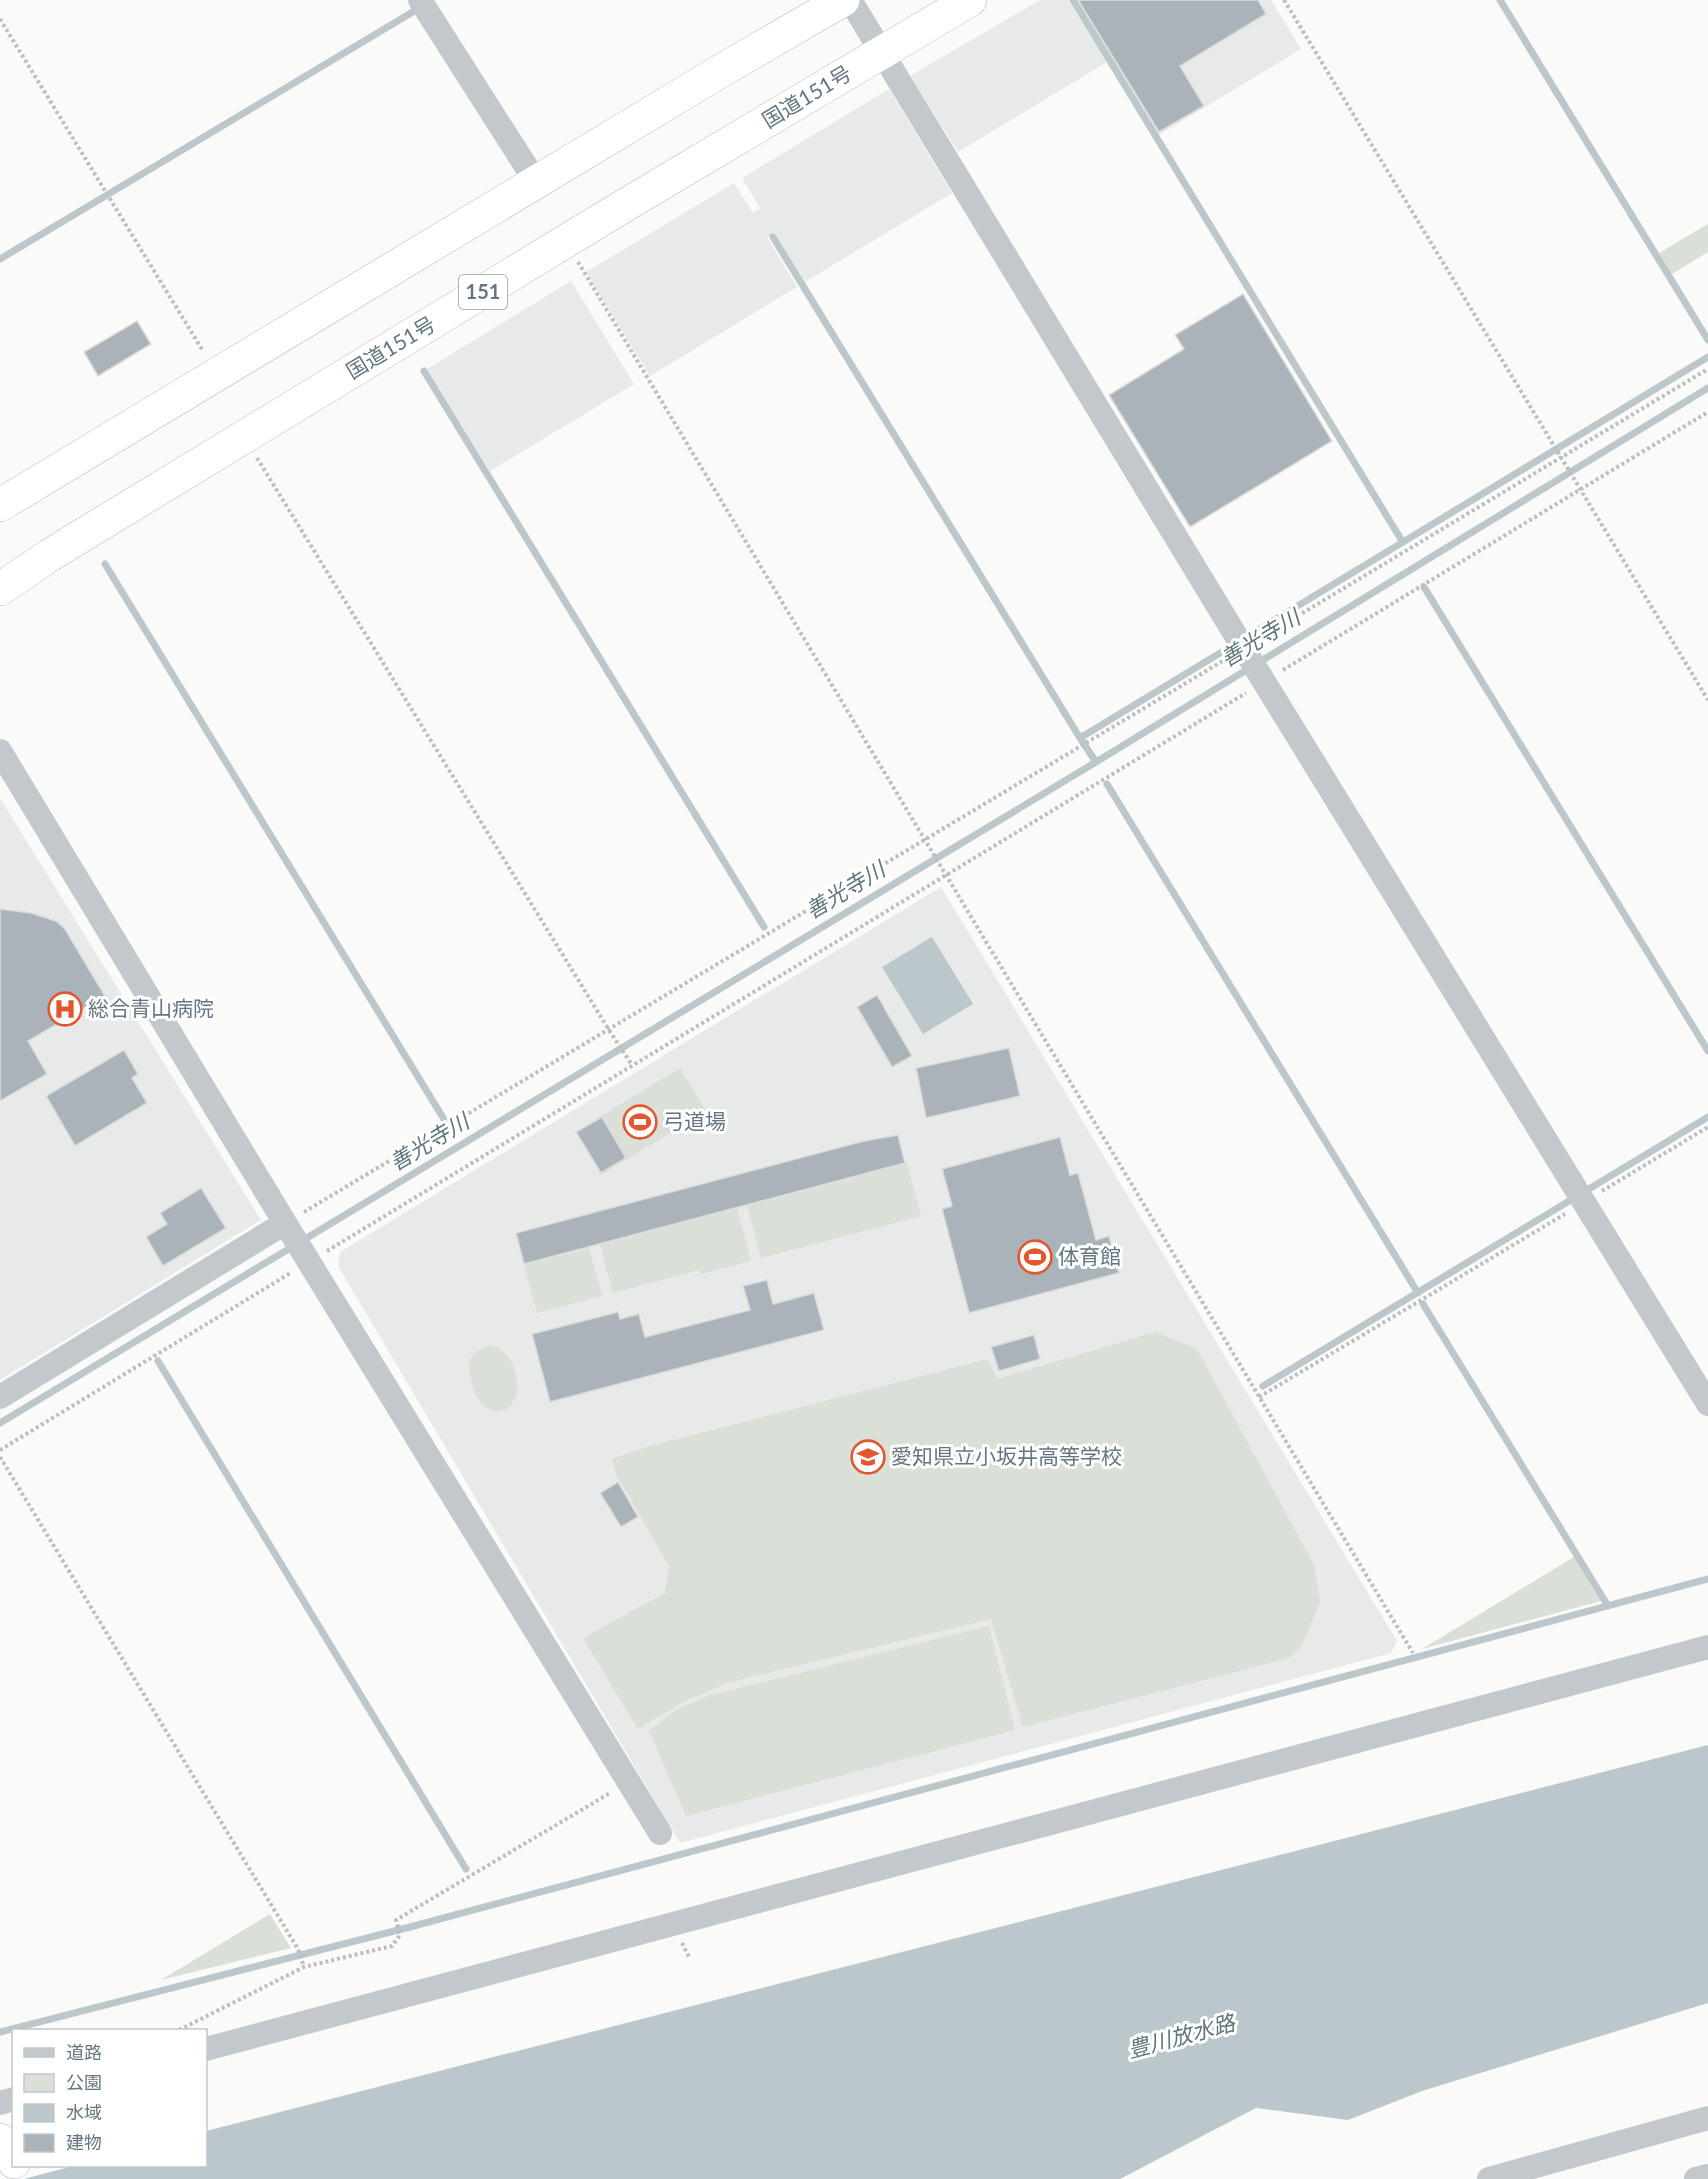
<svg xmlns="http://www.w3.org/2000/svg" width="1708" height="2179" font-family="Lato,'Noto Sans JP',sans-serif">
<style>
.built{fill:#e8e9e9}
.green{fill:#dadfd7}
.water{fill:#bbc7cb}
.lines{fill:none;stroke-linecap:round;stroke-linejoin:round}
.stream{stroke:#bbc7cb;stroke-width:7}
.building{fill:#aab3b9;stroke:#dcdcda;stroke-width:1.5}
.highway-casing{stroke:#b4b9bd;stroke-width:34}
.path{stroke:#bbbfc2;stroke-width:4;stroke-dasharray:3 3;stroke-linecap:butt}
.minor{stroke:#c3c8cc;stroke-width:24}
.highway{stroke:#fff;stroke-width:33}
.labels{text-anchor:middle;stroke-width:6;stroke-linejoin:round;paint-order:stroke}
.shield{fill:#fff;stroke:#939fa8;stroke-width:1.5}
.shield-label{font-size:20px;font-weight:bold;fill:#657683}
.street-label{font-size:21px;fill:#657683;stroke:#fff}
.poi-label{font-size:21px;fill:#657683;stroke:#fff;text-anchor:start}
.water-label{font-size:22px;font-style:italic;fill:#60757c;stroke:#fff}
</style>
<rect width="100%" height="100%" fill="#fafaf8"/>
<path class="built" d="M 1040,0 L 1068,0 L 1107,62 L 958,152 L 910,76 Z
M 1076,0 L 1271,0 L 1301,49 L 1159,135 Z
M 889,89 L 952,193 L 805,282 L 775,233 L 767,237 L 797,287 L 650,376 L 586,272 L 734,183 L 753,213 L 760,208 L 742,178 Z
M 571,281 L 634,384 L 490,471 L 427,369 Z
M 0,798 L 261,1220 L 0,1380 Z
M 941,887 L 1397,1641 L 1391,1653 L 680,1843 L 338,1266 L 340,1252 Z"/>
<path class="green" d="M 1708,224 L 1708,252 L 1672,274 L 1659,253 Z
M 680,1068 L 706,1111 L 601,1175 L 575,1132 Z
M 907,1163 L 921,1216 L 761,1258 L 747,1206 Z
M 737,1208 L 751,1261 L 701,1274 L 699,1270 L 613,1293 L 600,1245 Z
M 589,1248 L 602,1296 L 537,1313 L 524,1265 Z
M 1155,1332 L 1197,1349 L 1314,1565 L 1320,1602 L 1302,1645 L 1289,1658 L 1023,1727 L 991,1619 L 730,1682 L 681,1703 L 638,1729 L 583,1638 L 665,1593 L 669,1566 L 616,1474 L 612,1459 L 650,1446 L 988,1359 L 997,1379 Z
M 490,1345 C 510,1348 523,1379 515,1398 C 504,1424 478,1408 473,1387 C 470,1374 465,1363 475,1352 Z
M 1574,1557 L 1601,1601 L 1422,1649 Z
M 989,1626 L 1015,1730 L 686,1816 L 649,1731 L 676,1710 L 707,1696 Z
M 270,1914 L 291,1948 L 161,1980 Z"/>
<path class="water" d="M 932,937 L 973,1004 L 923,1034 L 882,967 Z
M 1708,1745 L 1708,2003 L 1422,2091 L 1348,2120 L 1256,2108 L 1120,2179 L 24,2179 L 73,2166 L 206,2166 L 206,2131 Z"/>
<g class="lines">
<path class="stream" d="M 1073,0 L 1402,541
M 1500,0 L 1708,340
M 773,237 L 1080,738
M 0,259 L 421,7
M 424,371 L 764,927
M 105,564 L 445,1121
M 1424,587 L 1708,1051
M 1096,762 L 1080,738 L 1708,357
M 1107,784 L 1418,1293
M 1423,1304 L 1608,1606
M 158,1361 L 466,1869
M 1263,1386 L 1708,1117
M 0,1423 L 1096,762 L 1708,388
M 0,2032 L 410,1927 L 1708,1579"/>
</g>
<path class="building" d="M 1078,0 L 1258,0 L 1266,14 L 1180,66 L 1204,106 L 1159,132 Z
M 1243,294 L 1332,441 L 1190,527 L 1109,395 L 1184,349 L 1175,335 Z
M 137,321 L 151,344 L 98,376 L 84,352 Z
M 0,909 L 31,913 L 56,921 L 65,929 L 105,996 L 28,1041 L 47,1074 L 0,1101 Z
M 877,995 L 912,1056 L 892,1067 L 857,1007 Z
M 1009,1048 L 1020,1096 L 926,1118 L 916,1068 Z
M 124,1050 L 138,1074 L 132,1078 L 147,1103 L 75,1146 L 46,1096 Z
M 602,1117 L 626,1158 L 601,1173 L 576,1132 Z
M 898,1135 L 905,1163 L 524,1264 L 516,1233 L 864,1141 Z
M 1060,1137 L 1070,1175 L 1078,1173 L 1096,1240 L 1109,1236 L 1119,1273 L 969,1313 L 942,1209 L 952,1206 L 942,1169 Z
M 201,1188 L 226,1228 L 163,1266 L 146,1237 L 167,1224 L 160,1213 Z
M 767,1280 L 773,1304 L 814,1293 L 824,1330 L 550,1402 L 532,1334 L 618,1312 L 620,1319 L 639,1314 L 645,1337 L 750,1310 L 743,1286 Z
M 1034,1335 L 1040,1359 L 999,1371 L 991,1347 Z
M 618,1482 L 638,1517 L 621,1527 L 600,1493 Z"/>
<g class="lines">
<defs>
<path id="highway" d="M 0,505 L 724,69 L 843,0
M 0,589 L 50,555 L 622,207 L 970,0
M 0,2140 L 14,2162"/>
</defs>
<use href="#highway" class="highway-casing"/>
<path class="path" d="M 1284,0 L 1708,700
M 0,19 L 203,351
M 578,262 L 1413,1653
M 257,458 L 609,1030 L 632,1065
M 1261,638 L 1708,369
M 1283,670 L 1708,412
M 1602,1191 L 1708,1127
M 304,1212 L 1226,659
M 327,1251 L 1246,693
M 1259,1397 L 1565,1214
M 0,1450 L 292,1272
M 0,1457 L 298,1949 L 304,1967
M 682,1943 L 690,1959
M 179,2030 L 304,1967 L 392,1946 L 400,1935 L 396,1920 L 610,1793"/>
<path class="minor" d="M 420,0 L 536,182
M 850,0 L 1244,649 L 1708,1404
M 0,751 L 285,1223 L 660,1833
M 0,1397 L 285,1223
M 206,2049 L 1708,1647
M 0,2103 L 14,2099
M 1489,2179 L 1708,2118
M 1696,2179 L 1708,2176"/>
<use href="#highway" class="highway"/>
</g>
<defs>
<symbol id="hospital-ring" viewBox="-11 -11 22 22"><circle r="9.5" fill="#fff" stroke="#e4572e" stroke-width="1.5"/><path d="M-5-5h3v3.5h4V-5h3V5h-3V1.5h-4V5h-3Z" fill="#e4572e"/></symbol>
<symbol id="stadium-ring" viewBox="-11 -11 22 22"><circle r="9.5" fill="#fff" stroke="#e4572e" stroke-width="1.5"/><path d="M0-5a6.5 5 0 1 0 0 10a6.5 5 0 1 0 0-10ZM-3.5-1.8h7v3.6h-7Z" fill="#e4572e"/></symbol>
<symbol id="school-ring" viewBox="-11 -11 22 22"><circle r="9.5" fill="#fff" stroke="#e4572e" stroke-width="1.5"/><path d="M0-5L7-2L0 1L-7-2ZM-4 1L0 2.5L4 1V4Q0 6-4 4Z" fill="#e4572e"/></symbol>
</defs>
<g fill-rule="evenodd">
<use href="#hospital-ring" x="46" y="990" width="38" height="38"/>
<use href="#stadium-ring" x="621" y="1103" width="38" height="38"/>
<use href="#stadium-ring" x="1016" y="1238" width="38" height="38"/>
<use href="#school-ring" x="849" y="1438" width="38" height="38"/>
</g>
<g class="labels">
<rect class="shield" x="459" y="275" width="48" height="34" rx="4.5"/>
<g class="shield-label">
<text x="483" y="299">151</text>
</g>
<g class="street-label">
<text transform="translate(807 97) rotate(-31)" y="7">国道151号</text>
<text transform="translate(391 348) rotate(-31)" y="7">国道151号</text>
</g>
<g class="poi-label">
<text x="88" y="1016">総合青山病院</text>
<text x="663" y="1129">弓道場</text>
<text x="1058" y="1264">体育館</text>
<text x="891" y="1464">愛知県立小坂井高等学校</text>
</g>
<g class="water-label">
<text transform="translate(1260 638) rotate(-31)" y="8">善光寺川</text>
<text transform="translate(845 890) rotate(-31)" y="8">善光寺川</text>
<text transform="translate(429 1142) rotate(-31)" y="8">善光寺川</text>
<text transform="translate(1181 2036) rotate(-15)" y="8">豊川放水路</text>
</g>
</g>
<rect x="12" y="2029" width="195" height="138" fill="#ffffff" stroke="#c1c8cd" stroke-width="1.5"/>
<rect x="24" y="2048" width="30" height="9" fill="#c3c8cc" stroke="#c1c8cd" stroke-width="1.5"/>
<text x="66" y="2059" font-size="18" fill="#657683">道路</text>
<rect x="24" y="2074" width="30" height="18" fill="#dadfd7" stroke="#c1c8cd" stroke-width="1.5"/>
<text x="66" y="2089" font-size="18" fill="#657683">公園</text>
<rect x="24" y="2104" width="30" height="18" fill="#bbc7cb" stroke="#c1c8cd" stroke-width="1.5"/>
<text x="66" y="2119" font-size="18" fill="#657683">水域</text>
<rect x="24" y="2134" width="30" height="18" fill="#aab3b9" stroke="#c1c8cd" stroke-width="1.5"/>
<text x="66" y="2149" font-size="18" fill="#657683">建物</text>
</svg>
